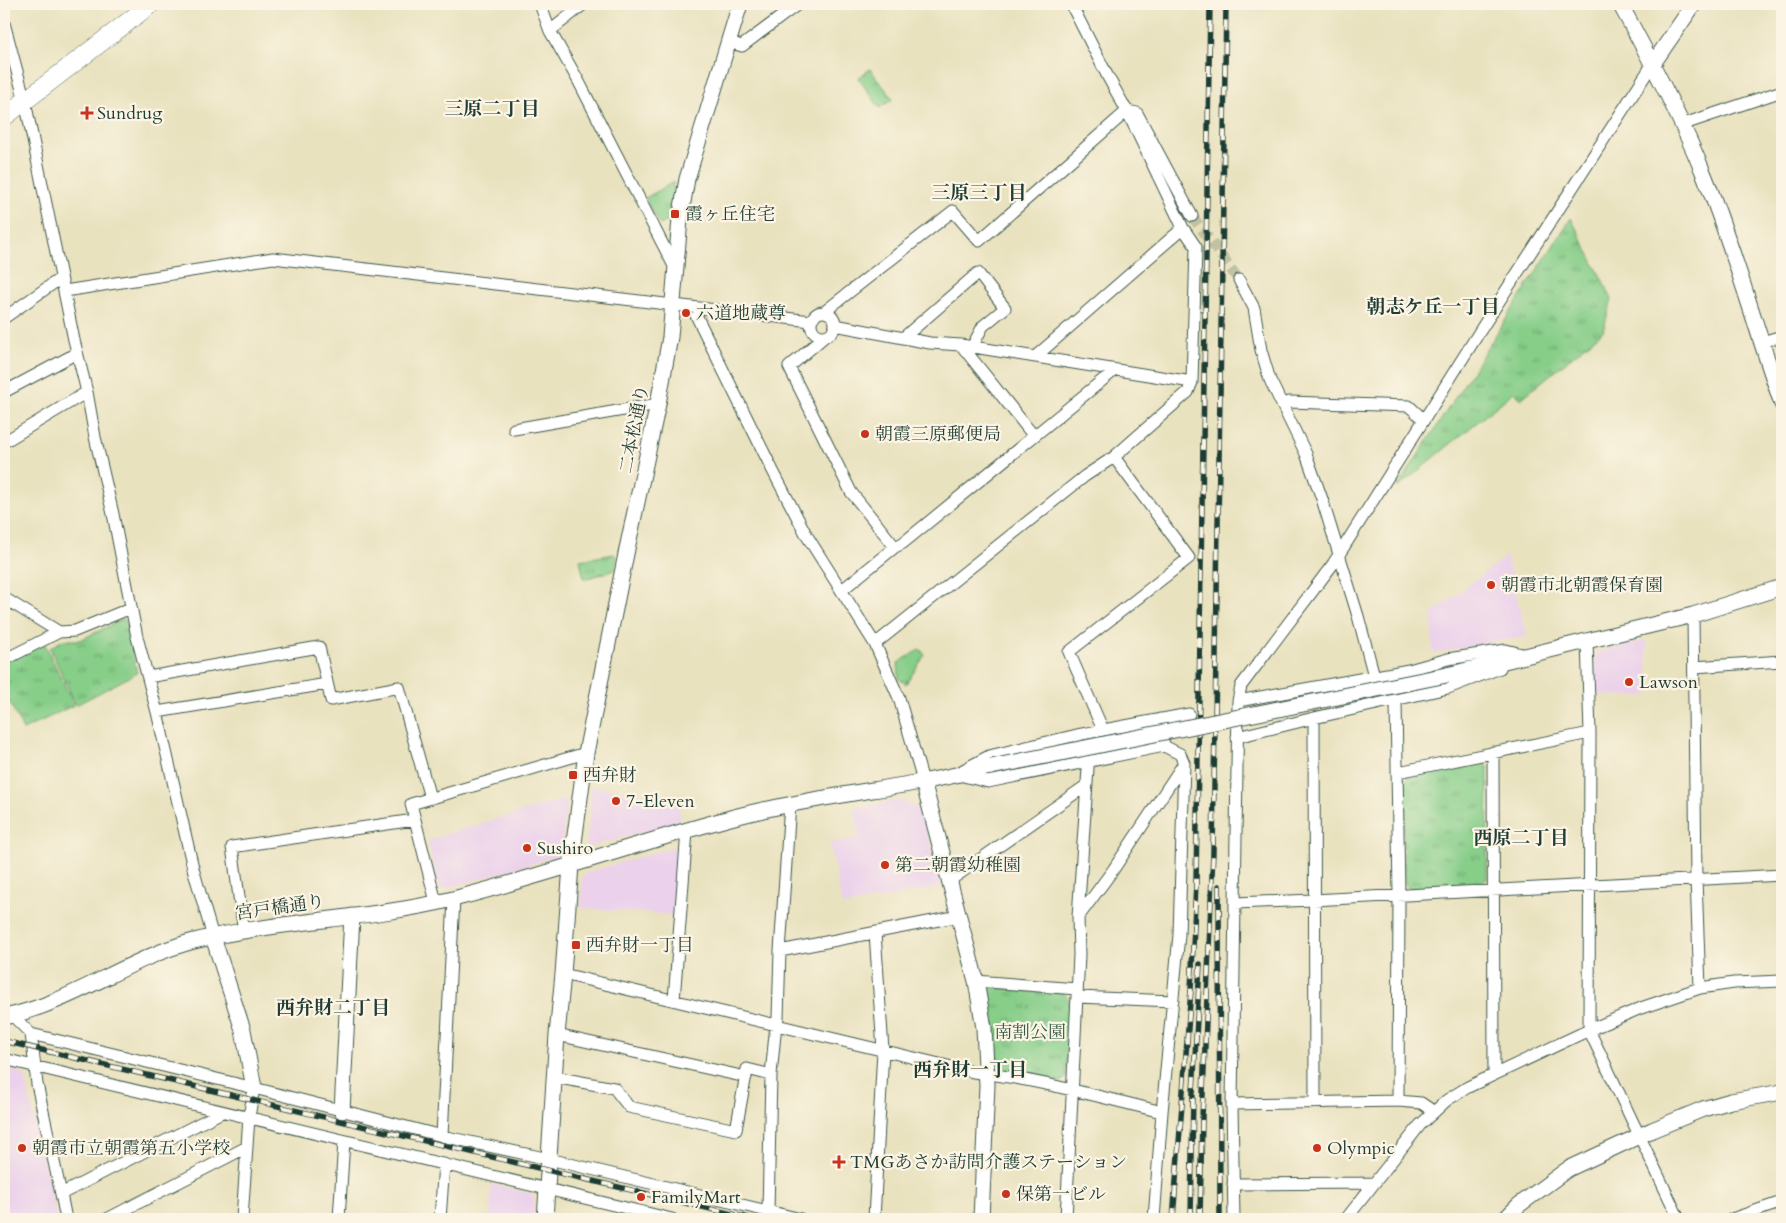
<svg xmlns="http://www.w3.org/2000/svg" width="1786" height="1223" font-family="Cardo,'Noto Serif JP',serif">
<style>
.built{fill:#ebd1eb}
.grass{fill:url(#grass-tufts);stroke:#53865e}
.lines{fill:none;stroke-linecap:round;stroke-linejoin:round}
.street-tunnel{stroke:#c1c1a3;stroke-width:11;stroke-dasharray:11 5.5;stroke-linecap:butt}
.street-casing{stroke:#3d5649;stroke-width:13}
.secondary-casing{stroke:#3d5649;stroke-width:17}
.primary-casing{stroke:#3d5649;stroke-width:19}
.street{stroke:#fff;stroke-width:11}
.secondary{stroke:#fff;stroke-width:15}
.primary{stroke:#fff;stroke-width:18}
.rail-casing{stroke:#1f3d34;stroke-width:5.5}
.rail{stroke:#fcf5e5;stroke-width:4;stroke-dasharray:11;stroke-linecap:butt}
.secondary-bridge-casing{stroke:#3d5649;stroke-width:17;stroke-linecap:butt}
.secondary-bridge{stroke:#fff;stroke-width:15}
.poi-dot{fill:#c8321e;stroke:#fcf5e5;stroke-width:2}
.labels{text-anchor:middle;stroke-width:4.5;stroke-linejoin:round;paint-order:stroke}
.poi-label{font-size:18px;fill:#1f3d34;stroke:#fcf5e5;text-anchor:start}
.street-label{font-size:18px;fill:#1f3d34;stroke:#fcf5e5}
.park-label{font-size:18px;fill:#345a45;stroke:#fcf5e5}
.neighbourhood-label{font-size:19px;font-weight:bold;fill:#1f3d34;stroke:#fcf5e5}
</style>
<defs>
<pattern id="grass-tufts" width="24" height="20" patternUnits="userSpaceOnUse" patternTransform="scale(1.25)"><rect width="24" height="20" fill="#87ce89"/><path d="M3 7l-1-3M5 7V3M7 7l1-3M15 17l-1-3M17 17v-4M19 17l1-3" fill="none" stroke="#6ea871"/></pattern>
</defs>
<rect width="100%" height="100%" fill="#fcf5e5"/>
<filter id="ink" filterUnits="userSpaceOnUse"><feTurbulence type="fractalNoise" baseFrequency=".02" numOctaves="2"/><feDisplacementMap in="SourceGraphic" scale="10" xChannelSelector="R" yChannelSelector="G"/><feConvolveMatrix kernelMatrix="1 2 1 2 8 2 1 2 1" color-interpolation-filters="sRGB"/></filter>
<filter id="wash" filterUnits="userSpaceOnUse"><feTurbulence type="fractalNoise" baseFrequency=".0096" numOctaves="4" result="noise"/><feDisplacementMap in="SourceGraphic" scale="20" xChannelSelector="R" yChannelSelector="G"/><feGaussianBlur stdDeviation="1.12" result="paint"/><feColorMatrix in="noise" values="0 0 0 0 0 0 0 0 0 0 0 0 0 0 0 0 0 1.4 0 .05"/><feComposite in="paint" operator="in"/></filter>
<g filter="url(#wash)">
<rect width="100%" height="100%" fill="#e9e2bf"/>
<path class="built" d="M 1506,556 L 1527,637 L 1487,642 L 1433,654 L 1432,614 Z
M 1647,640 L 1648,696 L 1596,695 L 1595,657 L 1599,652 Z
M 591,786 L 679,801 L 680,821 L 590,847 L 586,844 L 590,815 Z
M 567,798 L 561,850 L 554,857 L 444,889 L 438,885 L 428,840 Z
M 903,800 L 905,805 L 909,804 L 914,808 L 921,807 L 942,887 L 842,906 L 830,843 L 860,837 L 853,808 Z
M 673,847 L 679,852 L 674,915 L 581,908 L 582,878 L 588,872 Z
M 4,1068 L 20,1072 L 25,1077 L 57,1219 L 4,1219 Z
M 491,1184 L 530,1193 L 534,1197 L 534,1219 L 490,1219 Z"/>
<path class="grass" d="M 870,69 L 893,99 L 880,108 L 858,78 Z
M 674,182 L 669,220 L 660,225 L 645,198 Z
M 1571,218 L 1612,299 L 1603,331 L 1521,399 L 1514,392 L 1397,488 Z
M 614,554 L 617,557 L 615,570 L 584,579 L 580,560 Z
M 123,619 L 126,621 L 137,673 L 76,705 L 50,648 L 63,640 L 80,640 Z
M 43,640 L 74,705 L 23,730 L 4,691 L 4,660 Z
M 920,649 L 925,655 L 906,684 L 899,679 L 898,663 Z
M 1483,762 L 1488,768 L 1487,879 L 1481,885 L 1409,889 L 1404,882 L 1403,782 L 1409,776 Z
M 990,987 L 1064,993 L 1069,999 L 1066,1078 L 1060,1082 L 998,1069 L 995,1065 L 992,1019 L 985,991 Z"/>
</g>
<g filter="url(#ink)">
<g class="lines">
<path class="street-tunnel" d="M 1192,216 L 1239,280"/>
<defs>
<path id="street" d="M 540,4 L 550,31 L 578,80 L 676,270
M 4,23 L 25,101 L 74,340 L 87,392 L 95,437 L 113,514 L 137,637 L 157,712 L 194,872 L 213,937
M 550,31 L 584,4
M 728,42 L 742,46 L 798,4
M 1127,111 L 1137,113 L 1192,216
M 1681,125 L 1782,91
M 1239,280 L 1254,308 L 1261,350 L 1270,380 L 1306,454 L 1322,499 L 1358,616 L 1374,676
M 65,291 L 273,258 L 811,321
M 692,307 L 773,471 L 807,536 L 875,644 L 899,698 L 923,781
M 824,312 L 953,211 L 979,241 L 1127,111
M811 324a12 12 0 1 1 24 0a12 12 0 1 1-24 0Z
M 4,318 L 61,278
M 835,325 L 930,343 L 961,345 L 1192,382
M 825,336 L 789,367 L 851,492 L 895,547
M 903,338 L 978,273 L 1005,308 L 983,326 L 972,347
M 1762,342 L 1782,336
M 961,345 L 1033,435
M 1035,357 L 1183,228
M 4,392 L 77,353
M 1282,404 L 1289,402 L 1409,406 L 1423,419
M 514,429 L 658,404
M 4,442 L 87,392
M 842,590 L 895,547 L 903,543 L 1115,370
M 4,598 L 59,632
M 1693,615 L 1696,879 L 1700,988
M 1587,641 L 1590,733 L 1589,1030 L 1679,1219
M 875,644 L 1085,476 L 1114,457 L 1188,392 L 1192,382 L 1196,247 L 1183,228 L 1127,111 L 1108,77 L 1071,4
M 4,660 L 59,632 L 75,631 L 131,608
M 1694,667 L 1782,661
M 148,677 L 319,647 L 331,700 L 399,687 L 430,798
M 1238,701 L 1409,670 L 1448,659 L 1506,650 L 1526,655
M 1396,701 L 1399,896 L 1398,1101
M 157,712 L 327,684
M 1314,718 L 1315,1103
M 1103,730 L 1069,652 L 1189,558 L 1114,457
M 1237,737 L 1314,718 L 1448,688 L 1500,668
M 1493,752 L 1494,1073
M 963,770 L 989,756 L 1077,735 L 1189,714
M 1398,772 L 1590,733
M 959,775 L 988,782 L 1164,746
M 949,881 L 1087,785
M 436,902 L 411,804 L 586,753
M 1235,903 L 1313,900 L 1782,875
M 1079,916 L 1113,870 L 1184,763
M 244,932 L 232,847 L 414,820
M 780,951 L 959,916
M 563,974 L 973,1072 C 1037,1079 1100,1097 1162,1112
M 976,981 L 1077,989
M 1077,997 L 1173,1001
M 674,1000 L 687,831
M 12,1015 L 31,1034 L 254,1088 L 442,1136 L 549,1159 L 801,1219
M 31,1034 L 37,1084 L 61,1194
M 557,1035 L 746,1077
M 4,1059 L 672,1219
M 554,1077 L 614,1088 L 629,1107 L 736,1130 L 747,1069 L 771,1075
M 1232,1104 L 1398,1101 L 1421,1103 L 1433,1111
M 442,1136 L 454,898
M 1233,1184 L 1374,1183
M 768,1212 L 771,1075 L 776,1024 L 778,1018 L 780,951 L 790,804
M 66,1219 L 61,1194 L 222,1112
M 107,1219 L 247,1147
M 242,1219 L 249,1117 L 254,1088
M 339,1219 L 344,1141
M 440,1219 L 444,1164
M 874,1219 L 883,1050 L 875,933
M 1066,1219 L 1079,955 L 1078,917 L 1088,768 L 1088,761 L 1077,735
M 1154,1219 L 1162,1112 L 1179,935 L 1184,763 L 1180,754 L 1164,746 L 1160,719
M 1234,1219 L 1232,1104 L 1238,701 L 1241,686 L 1333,564 L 1485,323 L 1652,65
M 1346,1219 L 1420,1125 L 1447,1100 L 1468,1087 L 1589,1030 L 1641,1008 L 1700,988 L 1734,983 L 1782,981
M 1732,1219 L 1782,1202"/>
<path id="secondary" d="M 1620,4 C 1651,60 1681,118 1705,177 C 1735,252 1756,329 1782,404
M 1652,65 L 1694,4
M 1447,675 L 1693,615 L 1782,587
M 923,781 L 976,981 L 984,1028 L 987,1085 L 981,1219
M 213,937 L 243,1030 L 254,1088
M 4,1017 C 73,1003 128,958 194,941 C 279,920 368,920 453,899 C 547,875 640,842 734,817 C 796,801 858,793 921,782 C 944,778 968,772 991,767
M 342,1111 L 352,916
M 545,1219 L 557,1035 L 563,974 L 571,865 L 586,753 L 627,549 L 658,404 L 670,337 L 680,219 L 687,179 L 740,4
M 1505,1219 L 1519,1205 L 1568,1169 L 1652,1130 L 1703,1109 L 1731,1101 L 1782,1092"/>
<path id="primary" d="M 4,117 L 151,4"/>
</defs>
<use href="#street" class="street-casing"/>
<use href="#secondary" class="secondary-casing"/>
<use href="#primary" class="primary-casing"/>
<use href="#street" class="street"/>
<use href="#secondary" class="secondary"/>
<use href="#primary" class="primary"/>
<defs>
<path id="rail" d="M 1219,886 L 1220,1219
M 4,1041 L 753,1219
M 1173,1219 L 1191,990 L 1196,883 L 1210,4
M 1191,1219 L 1193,1093 L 1200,964
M 1200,1219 L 1202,1118 L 1213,852 L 1226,4"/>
</defs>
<use href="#rail" class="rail-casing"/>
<use href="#rail" class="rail"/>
<defs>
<path id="secondary-bridge" d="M 991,767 L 1447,675"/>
</defs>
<use href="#secondary-bridge" class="secondary-bridge-casing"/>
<use href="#secondary-bridge" class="secondary-bridge"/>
</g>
</g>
<g class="poi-dot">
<path d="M84.5 105.5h5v5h5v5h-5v5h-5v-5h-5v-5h5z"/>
<rect x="670" y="209" width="10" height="10" rx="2.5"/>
<circle cx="686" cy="313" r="5"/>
<circle cx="865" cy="434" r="5"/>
<circle cx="1491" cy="585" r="5"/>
<circle cx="1629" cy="682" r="5"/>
<rect x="568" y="770" width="10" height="10" rx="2.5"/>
<circle cx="616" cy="801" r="5"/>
<circle cx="527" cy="848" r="5"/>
<circle cx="885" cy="865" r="5"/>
<rect x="571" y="940" width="10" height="10" rx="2.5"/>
<circle cx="22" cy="1148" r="5"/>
<circle cx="1317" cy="1148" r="5"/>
<path d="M836.5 1154.5h5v5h5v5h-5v5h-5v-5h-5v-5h5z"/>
<circle cx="1006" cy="1194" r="5"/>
<circle cx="641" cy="1197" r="5"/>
</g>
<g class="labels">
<g class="poi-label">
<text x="97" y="119">Sundrug</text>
<text x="685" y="220">霞ヶ丘住宅</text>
<text x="696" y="319">六道地蔵尊</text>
<text x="875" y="440">朝霞三原郵便局</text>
<text x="1501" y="591">朝霞市北朝霞保育園</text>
<text x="1639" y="688">Lawson</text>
<text x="583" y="781">西弁財</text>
<text x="626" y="807">7-Eleven</text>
<text x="537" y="854">Sushiro</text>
<text x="895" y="871">第二朝霞幼稚園</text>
<text x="586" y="951">西弁財一丁目</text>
<text x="32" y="1154">朝霞市立朝霞第五小学校</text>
<text x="1327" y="1154">Olympic</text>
<text x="850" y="1168">TMGあさか訪問介護ステーション</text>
<text x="1016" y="1200">保第一ビル</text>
<text x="651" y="1203">FamilyMart</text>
</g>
<g class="street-label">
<text transform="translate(634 429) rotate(-79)" y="6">二本松通り</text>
<text transform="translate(280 907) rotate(-8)" y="6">宮戸橋通り</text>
</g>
<g class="park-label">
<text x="1030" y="1038">南割公園</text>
</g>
<g class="neighbourhood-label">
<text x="492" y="115">三原二丁目</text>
<text x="979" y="199">三原三丁目</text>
<text x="1433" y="313">朝志ケ丘一丁目</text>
<text x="1521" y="844">西原二丁目</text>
<text x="333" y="1014">西弁財二丁目</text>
<text x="970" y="1076">西弁財一丁目</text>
</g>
</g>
<rect width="1786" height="1223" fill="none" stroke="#fcf5e5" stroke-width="20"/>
</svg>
